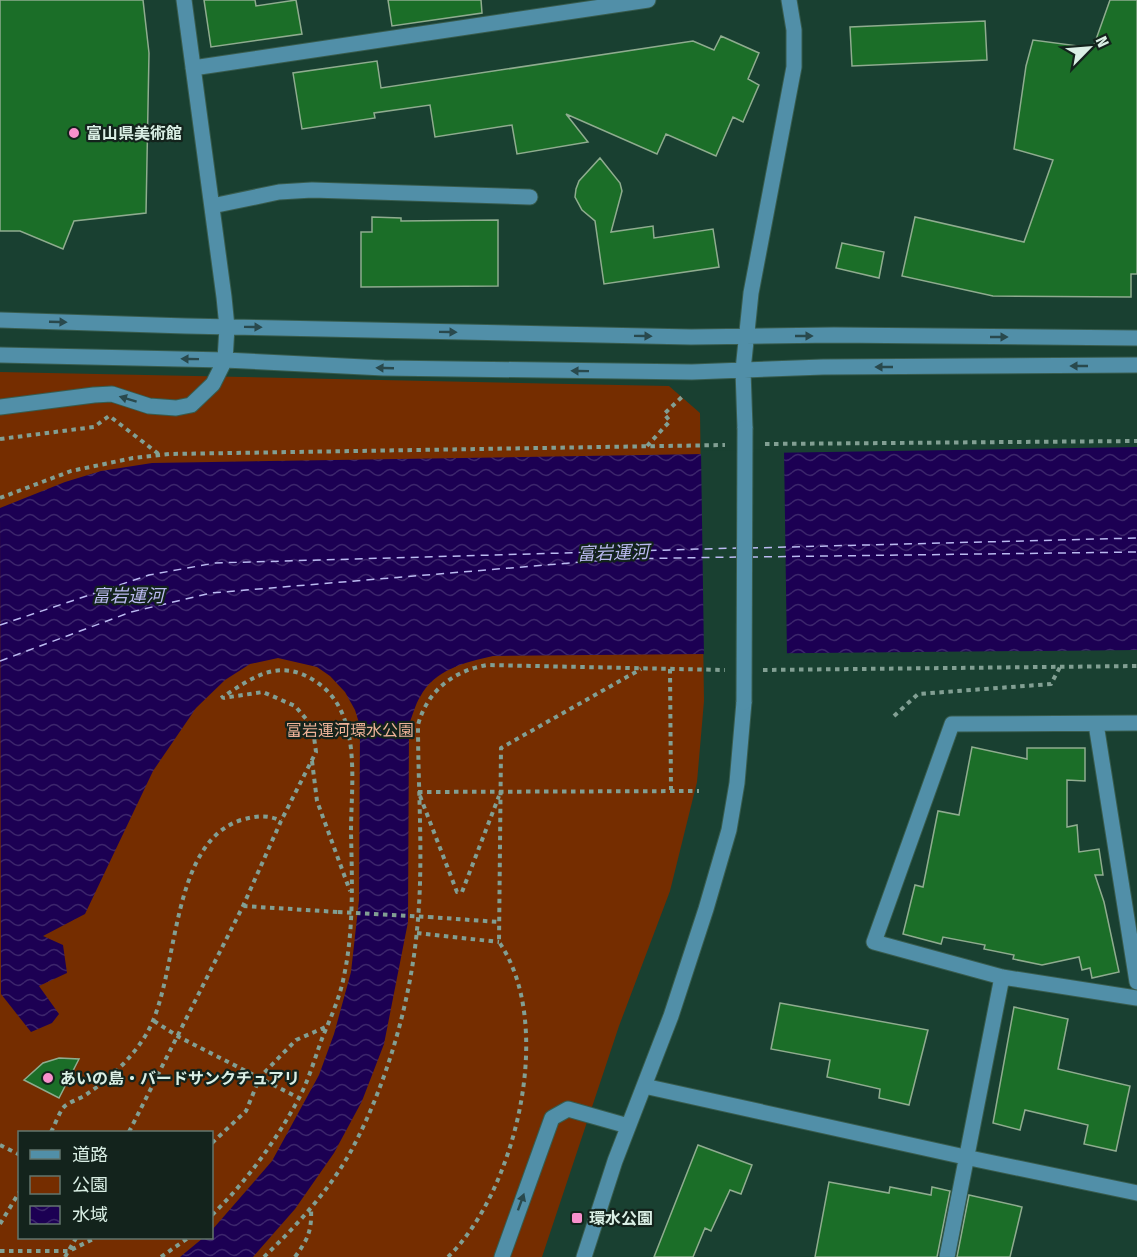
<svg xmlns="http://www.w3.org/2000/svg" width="1137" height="1257" font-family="'Fira Sans Condensed','Noto Sans JP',sans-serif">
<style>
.park{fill:#752d00;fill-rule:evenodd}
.water{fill:url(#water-waves)}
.pier{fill:#194031}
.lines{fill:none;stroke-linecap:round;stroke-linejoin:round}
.ferry{stroke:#bbbaf1;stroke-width:1.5;stroke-dasharray:8 6;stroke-linecap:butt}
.building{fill:#1b6e28;stroke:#8fac8f;stroke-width:1.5}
.minor-casing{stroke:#385c4e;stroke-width:17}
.path{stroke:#829f93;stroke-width:4;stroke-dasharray:4.5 4.5;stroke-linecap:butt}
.minor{stroke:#518fa8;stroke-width:15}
.minor-bridge-casing{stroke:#385c4e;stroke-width:17;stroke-linecap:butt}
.path-bridge{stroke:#829f93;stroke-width:4;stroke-dasharray:4.5 4.5;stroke-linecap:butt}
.minor-bridge{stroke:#518fa8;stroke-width:15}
.oneway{fill:#29494d}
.poi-dot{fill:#f890cc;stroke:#13231c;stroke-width:2}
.labels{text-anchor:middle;stroke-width:4.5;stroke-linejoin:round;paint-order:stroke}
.poi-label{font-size:16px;font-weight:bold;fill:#daefe5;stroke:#13231c;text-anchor:start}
.park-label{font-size:16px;fill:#edb298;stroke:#13231c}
.water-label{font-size:18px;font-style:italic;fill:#bbbaf1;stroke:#13231c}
</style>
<defs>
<pattern id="water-waves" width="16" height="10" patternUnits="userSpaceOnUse" patternTransform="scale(1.5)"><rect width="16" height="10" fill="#1c0053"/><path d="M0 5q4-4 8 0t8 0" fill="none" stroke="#3c266c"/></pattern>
</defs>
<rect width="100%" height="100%" fill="#194031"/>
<path class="park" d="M 0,372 L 669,386 L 700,413 L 704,701 L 697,782 L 670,891 L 619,1026 L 542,1257 L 0,1257 ZM 20,1132 L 212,1132 L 212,1238 L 20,1238 Z"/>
<path class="water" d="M 1137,447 L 1137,650 L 493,656 C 465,662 434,670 420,697 C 415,705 413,715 409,724 L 408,922 L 384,1044 L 362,1101 L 334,1153 L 295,1209 L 253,1257 L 180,1257 L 203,1238 L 212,1238 L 212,1230 L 272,1161 L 319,1075 L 334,1034 L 351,972 L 359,900 L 360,726 L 355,710 L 345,692 L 330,676 L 317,667 L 278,658 L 250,664 L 225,680 L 196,708 L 153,771 L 85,914 L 43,936 L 63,945 L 67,973 L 39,986 L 59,1014 L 52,1023 L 31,1032 L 1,994 L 0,508 L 65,482 L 101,471 L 152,463 Z"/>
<path class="pier" d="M 784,449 L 787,657 L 704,657 L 701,451 Z"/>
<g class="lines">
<path class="ferry" d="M 750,548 L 1137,538
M 750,557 L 1137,552
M 0,625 L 149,575 L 215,563 L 737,548
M 0,661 L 131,612 L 211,593 L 618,559 L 737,557"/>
</g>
<path class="building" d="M 0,0 L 143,0 L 149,53 L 146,213 L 74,221 L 63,249 L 20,231 L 0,231 Z
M 204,0 L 255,0 L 256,6 L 296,0 L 302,34 L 211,47 Z
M 388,0 L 481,0 L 482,13 L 392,26 Z
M 1110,0 L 1137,0 L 1137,274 L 1131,274 L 1131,297 L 993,296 L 902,276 L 915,217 L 1024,242 L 1053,160 L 1014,149 L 1026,66 L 1033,40 L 1093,48 Z
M 985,21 L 987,60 L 852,66 L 850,27 Z
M 721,36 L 759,53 L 748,79 L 759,85 L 743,122 L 733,117 L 716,156 L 666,134 L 657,154 L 566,114 L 588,142 L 517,154 L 512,125 L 435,137 L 430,105 L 374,113 L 375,118 L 302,129 L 293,73 L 377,61 L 381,88 L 693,41 L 714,50 Z
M 600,158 L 620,183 L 622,191 L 611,232 L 653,226 L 654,238 L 713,229 L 719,267 L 604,284 L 595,221 L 582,210 L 575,197 L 576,189 L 579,181 Z
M 372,217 L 401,218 L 401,221 L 498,220 L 498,286 L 361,287 L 361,232 L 372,232 Z
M 842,243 L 884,252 L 879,278 L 836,268 Z
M 972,747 L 1027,759 L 1027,748 L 1085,748 L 1085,781 L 1067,780 L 1067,827 L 1077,825 L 1079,852 L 1099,849 L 1103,875 L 1095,875 L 1104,902 L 1119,972 L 1092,978 L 1090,968 L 1082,970 L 1079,957 L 1042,965 L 1013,959 L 1014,955 L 984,949 L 985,945 L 943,937 L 941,944 L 903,934 L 915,885 L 923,887 L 938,811 L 959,815 Z
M 780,1003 L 928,1030 L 909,1105 L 879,1098 L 880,1089 L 827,1077 L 830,1060 L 771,1049 Z
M 1014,1007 L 1068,1019 L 1058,1069 L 1130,1086 L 1116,1151 L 1084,1144 L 1088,1125 L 1025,1110 L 1020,1130 L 993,1123 Z
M 59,1058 L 79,1059 L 59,1098 L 24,1080 L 43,1063 Z
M 698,1145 L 752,1165 L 741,1194 L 730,1190 L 711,1231 L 705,1228 L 693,1257 L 654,1257 Z
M 829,1182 L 889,1193 L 890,1187 L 931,1195 L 932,1187 L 950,1191 L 937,1257 L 815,1257 Z
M 969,1195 L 1022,1207 L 1010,1257 L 957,1257 Z"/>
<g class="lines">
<defs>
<path id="minor" d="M 193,68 L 648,0
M 212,206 L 279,192 L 312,190 L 530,197
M 0,320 L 186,326 L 691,337 L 834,335 L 1137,338
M 0,355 L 225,360 L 384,368 L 692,372 L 823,367 L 1137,365
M 0,407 L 94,395 L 112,394 L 149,406 L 176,408 L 191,405 L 213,384 L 225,360 L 227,327 L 224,297 L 184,0
M 745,428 L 743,370 L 751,293 L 794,67 L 794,30 L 789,0
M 1137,723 L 952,724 L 874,942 L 1002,977 L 1137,998
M 1096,724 L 1137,982
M 644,1086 L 965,1157 L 1137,1193
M 502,1257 L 552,1118 L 568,1109 L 628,1126
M 584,1257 L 615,1161 L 671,1016 L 706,909 L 729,830 L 737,783 L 744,702
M 947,1257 L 1002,977"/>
</defs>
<use href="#minor" class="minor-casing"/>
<path class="path" d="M 112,418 L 160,455
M 0,439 L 94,427 L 109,416
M 765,444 L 1137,441
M 647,446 L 670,421 L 664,414 L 684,395
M 0,498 L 71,471 L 133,458 L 170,454 L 725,445
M 670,669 L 671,790
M 763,670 L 1137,666
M 894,716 L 918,694 L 1051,684 L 1060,667
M 312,761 L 317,801 L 350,891
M 418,792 L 699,791
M 420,796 L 457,892 L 462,892 L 499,796
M 243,906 L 338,912
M 429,917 L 499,922
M 417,933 L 499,942
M 154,1021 L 179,1037 L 299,1098
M 51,1132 C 55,1125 58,1115 63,1108 C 68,1102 80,1099 87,1094 C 110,1079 133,1057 147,1033 C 180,976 168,844 241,820 C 256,816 267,814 281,821
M 129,1132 L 243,906 L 281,821 L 316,752 L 314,737 L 307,720 L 295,706 L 263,692 L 223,698
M 212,1143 L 246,1111 L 260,1077 L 296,1040 L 328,1026
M 0,1145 L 20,1155
M 212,1215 C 246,1182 275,1142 298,1100 C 309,1080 315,1057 323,1036 C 331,1017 340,997 344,976 C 354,929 352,879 351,832 C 351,781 363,712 315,681 C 278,657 252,678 221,698
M 0,1224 L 20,1191
M 0,1251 L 69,1251 L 95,1238
M 65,1257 L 76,1238
M 161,1257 L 188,1238
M 264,1257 C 296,1226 329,1191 351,1151 C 386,1086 410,1004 417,930 C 424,862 418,793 418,725 C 427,691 453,671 487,665 L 725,670
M 295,1257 C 308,1239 312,1231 311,1208
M 448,1257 C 516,1191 556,1024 499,942 L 501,748 L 641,669"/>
<use href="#minor" class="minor"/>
<defs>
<path id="minor-bridge" d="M 744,702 L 745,428"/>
</defs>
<use href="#minor-bridge" class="minor-bridge-casing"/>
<path class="path-bridge" d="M 338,912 L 429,917"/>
<use href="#minor-bridge" class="minor-bridge"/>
</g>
<defs><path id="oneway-solid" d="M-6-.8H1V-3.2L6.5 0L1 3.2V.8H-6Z" transform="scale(1.5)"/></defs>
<g class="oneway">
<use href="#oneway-solid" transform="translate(58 322) rotate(2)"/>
<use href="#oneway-solid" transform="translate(253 327) rotate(1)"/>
<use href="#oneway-solid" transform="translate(448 332) rotate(1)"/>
<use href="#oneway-solid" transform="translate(643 336) rotate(1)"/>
<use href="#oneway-solid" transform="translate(804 336)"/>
<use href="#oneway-solid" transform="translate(999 337)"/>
<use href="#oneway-solid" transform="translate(190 359) rotate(-179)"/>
<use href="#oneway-solid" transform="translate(1079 366) rotate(180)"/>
<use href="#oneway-solid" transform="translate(884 367) rotate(180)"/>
<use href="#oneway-solid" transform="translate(385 368) rotate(-178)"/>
<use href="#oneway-solid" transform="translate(580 371) rotate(-179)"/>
<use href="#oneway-solid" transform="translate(128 399) rotate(-163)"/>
<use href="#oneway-solid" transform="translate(521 1202) rotate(-70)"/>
</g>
<g class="poi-dot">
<circle cx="74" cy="133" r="6"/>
<circle cx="48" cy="1078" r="6"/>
<rect x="571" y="1212" width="12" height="12" rx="3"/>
</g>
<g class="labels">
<g class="poi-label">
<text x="86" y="139">富山県美術館</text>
<text x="60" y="1084">あいの島・バードサンクチュアリ</text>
<text x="589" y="1224">環水公園</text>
</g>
<g class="park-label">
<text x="350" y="736">富岩運河環水公園</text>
</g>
<g class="water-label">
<text transform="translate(613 553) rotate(-2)" y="6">富岩運河</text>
<text x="128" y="602">富岩運河</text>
</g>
</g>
<rect x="18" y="1131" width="195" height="108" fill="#13231c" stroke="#63756c" stroke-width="1.5"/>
<rect x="30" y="1150" width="30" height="9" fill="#518fa8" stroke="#63756c" stroke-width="1.5"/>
<text x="72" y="1161" font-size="18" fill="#daefe5">道路</text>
<rect x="30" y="1176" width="30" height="18" fill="#752d00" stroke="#63756c" stroke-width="1.5"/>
<text x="72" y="1191" font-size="18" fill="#daefe5">公園</text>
<rect x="30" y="1206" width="30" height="18" fill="url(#water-waves)" stroke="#63756c" stroke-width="1.5"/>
<text x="72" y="1221" font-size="18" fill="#daefe5">水域</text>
<g transform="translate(1089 48) rotate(65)" stroke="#13231c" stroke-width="4.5" paint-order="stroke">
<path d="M0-4.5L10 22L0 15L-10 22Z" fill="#daefe5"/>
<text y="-9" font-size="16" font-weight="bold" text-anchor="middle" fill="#daefe5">N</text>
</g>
</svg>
